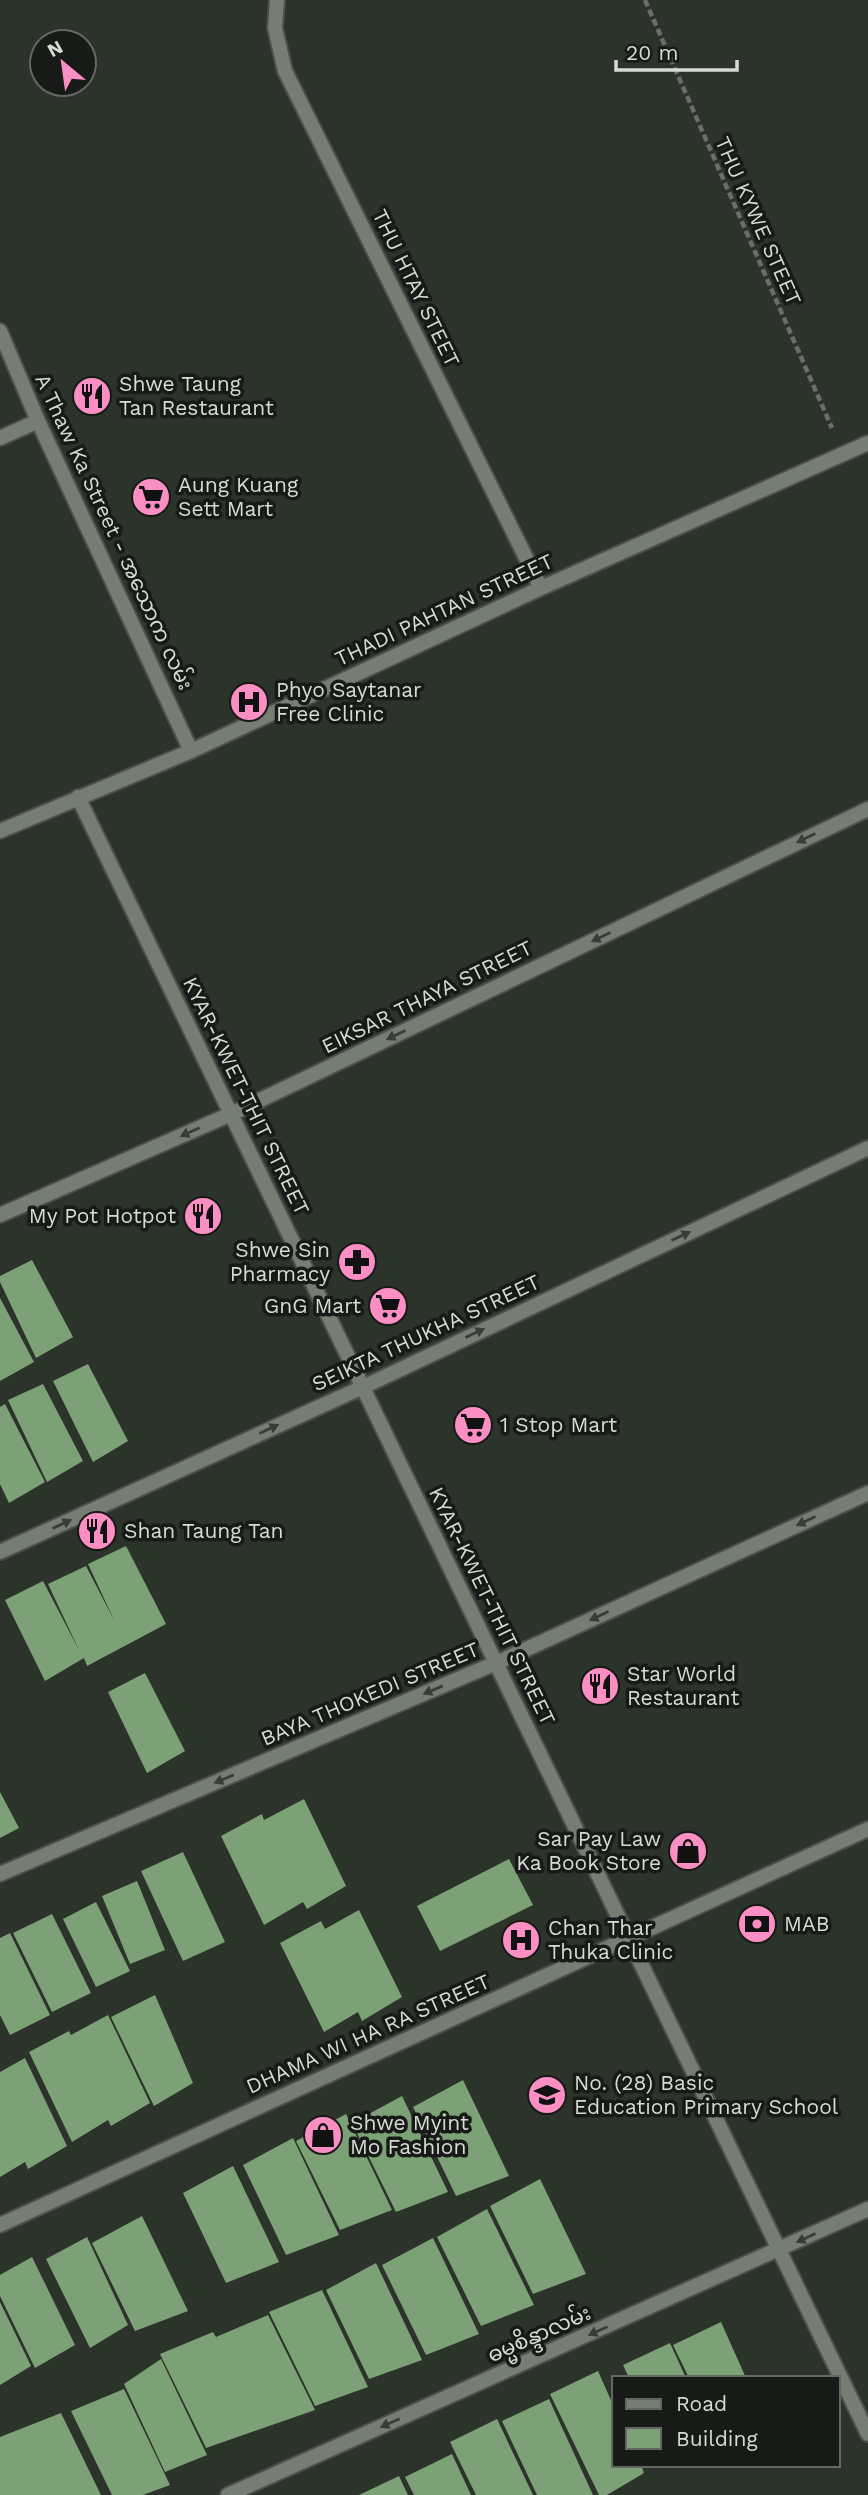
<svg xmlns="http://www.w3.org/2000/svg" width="868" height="2495" font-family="'Work Sans','Noto Sans Myanmar',sans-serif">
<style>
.building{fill:#7da176}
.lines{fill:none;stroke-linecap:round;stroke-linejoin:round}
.minor-casing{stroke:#4b514a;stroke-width:18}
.path{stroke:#696f68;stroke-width:4.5;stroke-dasharray:7 3.5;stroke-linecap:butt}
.minor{stroke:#767e74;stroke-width:14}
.oneway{fill:#383d37}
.labels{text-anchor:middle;stroke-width:7;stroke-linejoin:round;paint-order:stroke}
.street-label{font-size:21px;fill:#d7dbd6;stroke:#171a16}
.poi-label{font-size:21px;fill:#d7dbd6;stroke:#171a16;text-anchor:start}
</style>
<rect width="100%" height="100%" fill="#2c332b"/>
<path class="building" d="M 32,1260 L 73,1337 L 36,1358 L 0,1282 L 0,1276 Z
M 0,1298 L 34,1362 L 0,1381 Z
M 88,1364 L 128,1441 L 93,1462 L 53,1381 Z
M 43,1384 L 83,1461 L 47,1482 L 8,1400 Z
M 5,1404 L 45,1482 L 9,1503 L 0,1484 L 0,1407 Z
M 126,1546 L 166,1624 L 87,1666 L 84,1658 L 45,1681 L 5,1600 L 43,1581 L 79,1650 L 48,1584 L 86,1566 L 114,1620 L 88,1564 Z
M 145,1673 L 185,1751 L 147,1773 L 108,1692 Z
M 0,1792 L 19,1828 L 0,1838 Z
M 304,1799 L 346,1886 L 307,1909 L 303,1902 L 264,1925 L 221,1836 L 262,1814 L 264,1820 Z
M 183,1852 L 225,1942 L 183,1961 L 141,1871 Z
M 509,1859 L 533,1905 L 440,1951 L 417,1906 Z
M 137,1881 L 165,1950 L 130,1964 L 102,1896 Z
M 96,1902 L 130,1971 L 96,1987 L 63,1919 Z
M 359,1910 L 402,1997 L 362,2021 L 358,2012 L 324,2032 L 280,1943 L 321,1921 L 325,1929 Z
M 52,1914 L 91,1993 L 52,2012 L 13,1933 Z
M 10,1933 L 50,2015 L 10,2035 L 0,2015 L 0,1938 Z
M 155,1995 L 193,2083 L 154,2106 L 111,2017 Z
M 108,2015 L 150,2103 L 111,2126 L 108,2120 L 72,2142 L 29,2052 L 69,2031 L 71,2035 Z
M 25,2058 L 67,2146 L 28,2169 L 25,2162 L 0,2177 L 0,2072 Z
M 463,2080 L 509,2176 L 456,2196 L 413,2107 Z
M 402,2096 L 448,2192 L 396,2212 L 352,2123 Z
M 346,2114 L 392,2210 L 340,2230 L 296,2141 Z
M 293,2138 L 339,2235 L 286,2255 L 243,2165 Z
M 233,2166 L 279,2262 L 226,2283 L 183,2193 Z
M 540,2179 L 586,2274 L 533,2294 L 490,2206 Z
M 487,2209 L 534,2305 L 481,2326 L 437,2237 Z
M 142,2216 L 188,2311 L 135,2331 L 92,2243 Z
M 87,2237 L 128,2325 L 90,2348 L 46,2259 Z
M 433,2238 L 479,2334 L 426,2355 L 382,2265 Z
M 32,2257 L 75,2345 L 35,2368 L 0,2296 L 0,2275 Z
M 376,2263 L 422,2360 L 369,2379 L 326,2290 Z
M 322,2290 L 368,2387 L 315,2406 L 269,2312 Z
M 0,2302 L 31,2366 L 0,2385 Z
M 268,2315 L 315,2410 L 206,2448 L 160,2354 L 213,2332 L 216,2337 Z
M 721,2322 L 746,2378 L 689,2378 L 673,2345 Z
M 670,2343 L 686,2378 L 629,2378 L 623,2365 Z
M 161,2359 L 207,2455 L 165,2472 L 124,2384 Z
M 598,2371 L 614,2407 L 614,2465 L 641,2465 L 644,2473 L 607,2495 L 599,2495 L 550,2394 Z
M 124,2389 L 170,2485 L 143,2495 L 112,2495 L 71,2411 Z
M 549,2399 L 593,2495 L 537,2495 L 502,2421 Z
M 61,2413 L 101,2495 L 0,2495 L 0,2437 Z
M 497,2419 L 533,2495 L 476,2495 L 450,2442 Z
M 452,2454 L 471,2495 L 414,2495 L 405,2477 Z
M 399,2476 L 408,2495 L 359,2495 Z"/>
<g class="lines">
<defs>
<path id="minor" d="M 277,0 L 275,28 L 285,71 L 541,588
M 0,331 L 38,421 L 191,751
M 0,438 L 38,421
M 78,797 L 868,2434
M 0,831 L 191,751 L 541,588 L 868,443
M 0,1215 L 231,1114 L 868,809
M 0,1552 L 363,1387 L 868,1148
M 0,1874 L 496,1663 L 868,1493
M 0,2225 L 868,1829
M 228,2495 L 868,2209"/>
</defs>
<use href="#minor" class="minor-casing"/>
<path class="path" d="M 645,0 L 832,428"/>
<use href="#minor" class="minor"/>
</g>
<defs><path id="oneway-solid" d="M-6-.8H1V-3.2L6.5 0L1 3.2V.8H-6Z" transform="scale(1.75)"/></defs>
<g class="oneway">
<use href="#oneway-solid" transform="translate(806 838) rotate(154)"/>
<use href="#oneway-solid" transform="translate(601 937) rotate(154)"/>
<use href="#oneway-solid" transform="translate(396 1035) rotate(154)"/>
<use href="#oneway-solid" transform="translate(190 1132) rotate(156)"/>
<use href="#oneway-solid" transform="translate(681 1236) rotate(-25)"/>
<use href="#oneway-solid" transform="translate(475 1333) rotate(-25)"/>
<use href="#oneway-solid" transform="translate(269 1429) rotate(-25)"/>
<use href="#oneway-solid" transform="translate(806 1521) rotate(155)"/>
<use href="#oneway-solid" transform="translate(62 1524) rotate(-25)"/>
<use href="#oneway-solid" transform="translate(599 1616) rotate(155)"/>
<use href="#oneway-solid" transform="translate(433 1690) rotate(157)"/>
<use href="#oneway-solid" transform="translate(224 1779) rotate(157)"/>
<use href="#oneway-solid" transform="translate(806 2238) rotate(155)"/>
<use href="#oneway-solid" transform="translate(598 2331) rotate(156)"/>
<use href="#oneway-solid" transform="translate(390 2423) rotate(156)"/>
</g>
<defs>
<symbol id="restaurant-disc" viewBox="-11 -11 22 22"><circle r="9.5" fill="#fb8fc4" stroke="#171a16"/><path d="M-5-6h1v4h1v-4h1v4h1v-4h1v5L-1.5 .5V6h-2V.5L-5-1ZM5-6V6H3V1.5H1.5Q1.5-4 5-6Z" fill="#111"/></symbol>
<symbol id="supermarket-disc" viewBox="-11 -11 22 22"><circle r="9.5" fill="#fb8fc4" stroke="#171a16"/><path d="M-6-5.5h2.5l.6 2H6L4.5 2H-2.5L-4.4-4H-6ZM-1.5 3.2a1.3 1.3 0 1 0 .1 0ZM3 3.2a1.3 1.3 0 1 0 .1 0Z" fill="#111"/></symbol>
<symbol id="hospital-disc" viewBox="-11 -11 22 22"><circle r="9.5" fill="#fb8fc4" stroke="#171a16"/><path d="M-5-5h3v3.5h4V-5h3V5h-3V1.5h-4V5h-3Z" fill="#111"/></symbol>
<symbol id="pharmacy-disc" viewBox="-11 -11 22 22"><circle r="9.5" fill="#fb8fc4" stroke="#171a16"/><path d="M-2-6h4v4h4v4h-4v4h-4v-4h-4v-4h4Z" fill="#111"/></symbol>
<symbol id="shop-disc" viewBox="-11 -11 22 22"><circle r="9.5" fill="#fb8fc4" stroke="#171a16"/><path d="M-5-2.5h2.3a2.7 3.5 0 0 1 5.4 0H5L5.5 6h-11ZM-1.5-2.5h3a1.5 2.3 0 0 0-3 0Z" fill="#111"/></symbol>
<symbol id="bank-disc" viewBox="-11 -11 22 22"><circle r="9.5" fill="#fb8fc4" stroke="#171a16"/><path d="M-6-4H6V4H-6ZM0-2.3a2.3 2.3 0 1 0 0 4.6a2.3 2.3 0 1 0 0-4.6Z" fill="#111"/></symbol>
<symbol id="school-disc" viewBox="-11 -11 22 22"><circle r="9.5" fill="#fb8fc4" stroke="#171a16"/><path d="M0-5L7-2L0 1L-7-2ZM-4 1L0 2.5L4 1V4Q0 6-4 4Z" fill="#111"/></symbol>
</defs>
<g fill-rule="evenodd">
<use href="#restaurant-disc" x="70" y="374" width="44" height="44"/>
<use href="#supermarket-disc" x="129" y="475" width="44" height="44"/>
<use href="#hospital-disc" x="227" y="680" width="44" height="44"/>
<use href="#restaurant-disc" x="181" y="1194" width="44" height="44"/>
<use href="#pharmacy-disc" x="335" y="1240" width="44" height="44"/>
<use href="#supermarket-disc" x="366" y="1284" width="44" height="44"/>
<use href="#supermarket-disc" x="451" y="1403" width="44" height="44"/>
<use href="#restaurant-disc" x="75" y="1509" width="44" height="44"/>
<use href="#restaurant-disc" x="578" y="1664" width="44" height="44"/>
<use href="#shop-disc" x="666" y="1829" width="44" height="44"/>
<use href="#bank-disc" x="735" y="1902" width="44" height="44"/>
<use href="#hospital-disc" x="499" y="1918" width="44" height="44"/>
<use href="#school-disc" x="525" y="2073" width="44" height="44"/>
<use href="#shop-disc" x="301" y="2113" width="44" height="44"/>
</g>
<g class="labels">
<g class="street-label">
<text transform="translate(758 221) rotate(66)" y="7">THU KYWE STEET</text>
<text transform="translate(416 288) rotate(64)" y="7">THU HTAY STEET</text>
<text transform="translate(114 532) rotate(65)" y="7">A Thaw Ka Street - အသောက လမ်း</text>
<text transform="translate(444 610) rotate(-25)" y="7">THADI PAHTAN STREET</text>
<text transform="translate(427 997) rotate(-26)" y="7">EIKSAR THAYA STREET</text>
<text transform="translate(246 1096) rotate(64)" y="7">KYAR-KWET-THIT STREET</text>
<text transform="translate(426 1333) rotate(-25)" y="7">SEIKTA THUKHA STREET</text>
<text transform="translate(492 1606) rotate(64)" y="7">KYAR-KWET-THIT STREET</text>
<text transform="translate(370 1694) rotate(-23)" y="7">BAYA THOKEDI STREET</text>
<text transform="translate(368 2034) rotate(-24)" y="7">DHAMA WI HA RA STREET</text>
<text transform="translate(539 2334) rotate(-24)" y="7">ဓမ္မစိန္ဒာလမ်း</text>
</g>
<g class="poi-label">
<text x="119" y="391">Shwe Taung<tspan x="119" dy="24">Tan Restaurant</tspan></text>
<text x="178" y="492">Aung Kuang<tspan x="178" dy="24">Sett Mart</tspan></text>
<text x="276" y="697">Phyo Saytanar<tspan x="276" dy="24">Free Clinic</tspan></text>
<text x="176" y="1223" text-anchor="end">My Pot Hotpot</text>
<text x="330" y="1257" text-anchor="end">Shwe Sin<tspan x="330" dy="24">Pharmacy</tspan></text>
<text x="361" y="1313" text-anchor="end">GnG Mart</text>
<text x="500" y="1432">1 Stop Mart</text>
<text x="124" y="1538">Shan Taung Tan</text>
<text x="627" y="1681">Star World<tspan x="627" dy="24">Restaurant</tspan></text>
<text x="661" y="1846" text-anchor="end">Sar Pay Law<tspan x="661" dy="24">Ka Book Store</tspan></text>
<text x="784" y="1931">MAB</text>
<text x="548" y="1935">Chan Thar<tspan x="548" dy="24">Thuka Clinic</tspan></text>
<text x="574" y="2090">No. (28) Basic<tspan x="574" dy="24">Education Primary School</tspan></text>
<text x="350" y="2130">Shwe Myint<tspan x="350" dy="24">Mo Fashion</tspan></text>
</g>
</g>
<rect x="612" y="2376" width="228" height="91" fill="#171a16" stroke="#646763" stroke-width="2"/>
<rect x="626" y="2399" width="35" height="10" fill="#767e74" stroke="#646763" stroke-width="2"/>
<text x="676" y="2411" font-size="21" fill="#d7dbd6">Road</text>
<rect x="626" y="2428" width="35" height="21" fill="#7da176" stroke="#646763" stroke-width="2"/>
<text x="676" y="2446" font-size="21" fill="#d7dbd6">Building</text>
<g transform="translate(63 63) rotate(331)"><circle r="33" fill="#171a16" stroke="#646763" stroke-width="2"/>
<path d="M0-5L12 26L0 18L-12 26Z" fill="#fb8fc4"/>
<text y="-10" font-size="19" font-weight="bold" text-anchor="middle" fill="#d7dbd6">N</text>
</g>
<path d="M616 60v10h121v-10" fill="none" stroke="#d7dbd6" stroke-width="3.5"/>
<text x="626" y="60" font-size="21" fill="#d7dbd6" stroke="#171a16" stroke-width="5" paint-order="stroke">20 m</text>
</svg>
